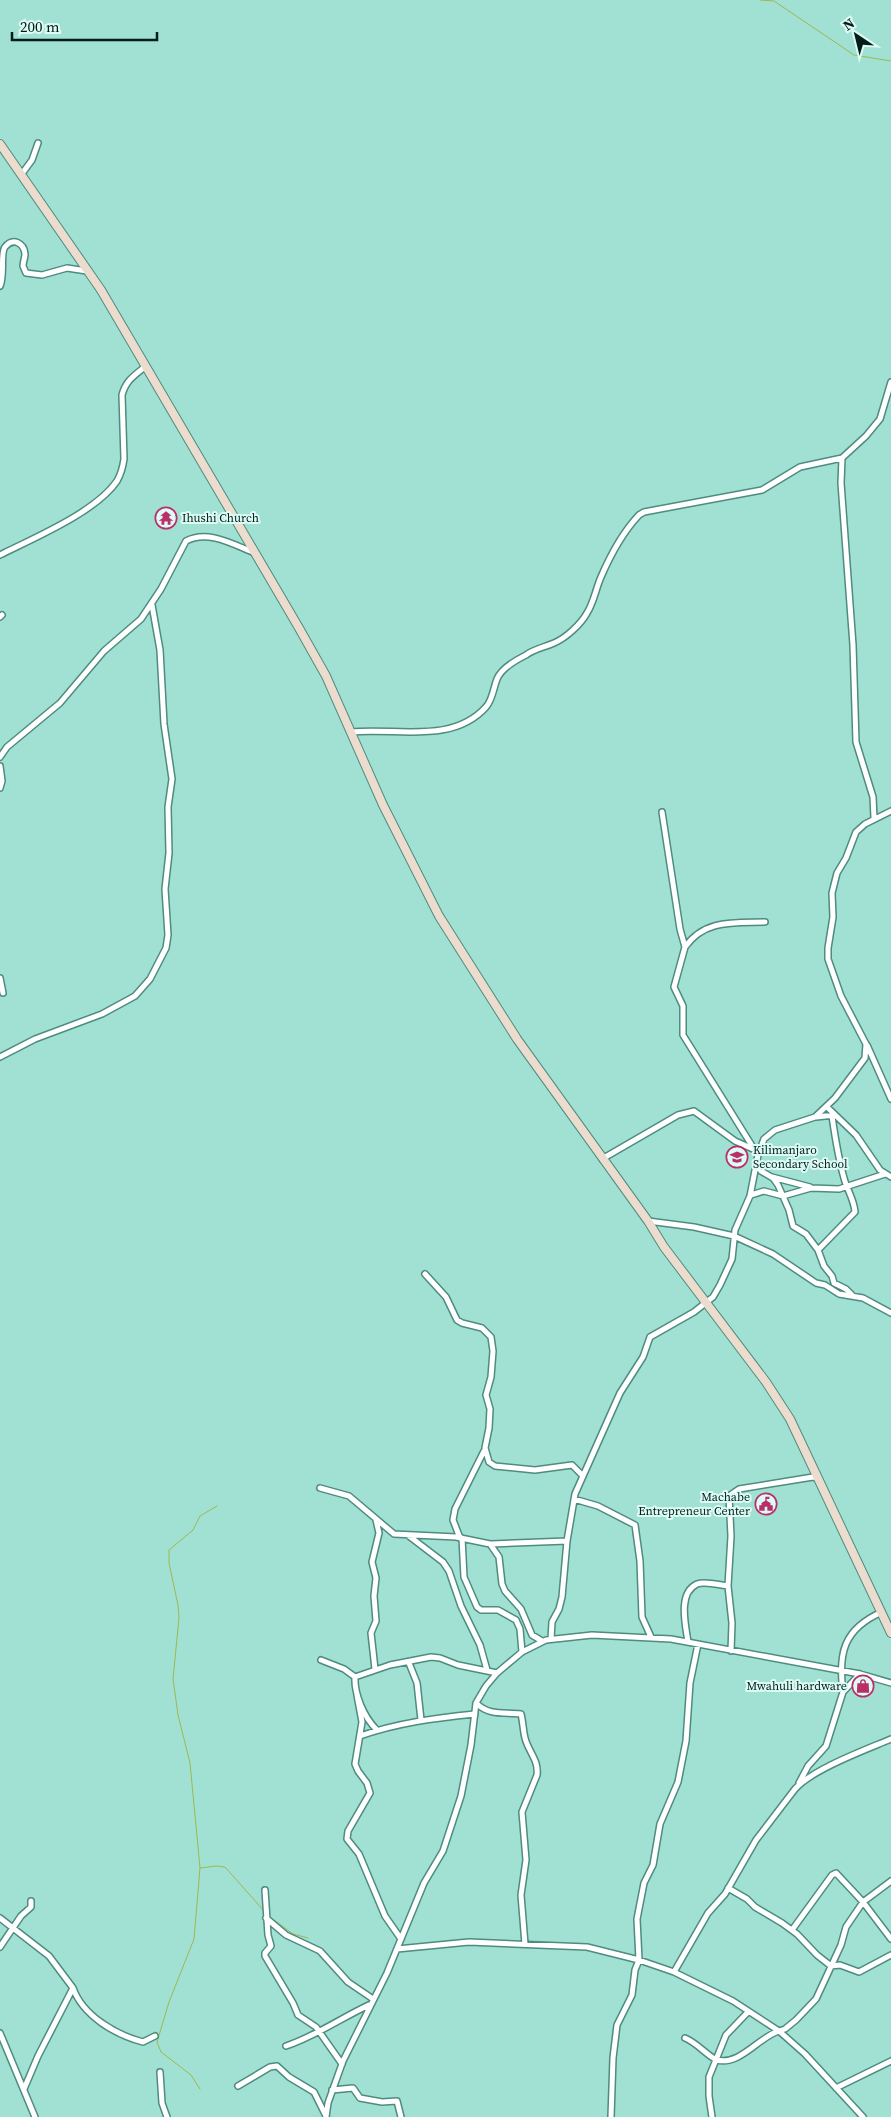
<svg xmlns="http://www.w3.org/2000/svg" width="891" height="2117" viewBox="0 0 891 2117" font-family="'Source Serif 4',serif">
  <rect width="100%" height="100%" fill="#a1e1d4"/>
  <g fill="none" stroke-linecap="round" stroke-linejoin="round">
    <path stroke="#9fb84e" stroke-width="1" d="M 760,0 L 774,1 L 854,55 L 891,61
      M 200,1868 L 216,1866 L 225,1867 L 265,1912
      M 270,1917 L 293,1934 L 308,1938
      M 200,2089 L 191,2075 L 161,2052 L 157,2042 L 169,2002 L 194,1939 L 200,1868 L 190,1763 L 178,1715 L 173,1679 L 179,1618 L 178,1605 L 169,1563 L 169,1550 L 193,1530 L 200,1516 L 217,1506"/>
    <g stroke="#4e8b80" stroke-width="8">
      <path id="street" d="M 21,175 L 32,160 L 38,143
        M 0,286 C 5,275 0,253 5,247 C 13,237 24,243 25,254 C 25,258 23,262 23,266 L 26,273 L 42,275 L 67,268 L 87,271
        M 842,458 L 841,483 L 853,645 L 856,742 L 873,797 L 874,818
        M 0,555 C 34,538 96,512 117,481 C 121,474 123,466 124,459 L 122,395 C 126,380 135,375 146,366
        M 0,617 L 2,615
        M 351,732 C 395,727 452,745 486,707 C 493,699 493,689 497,679 C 501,669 516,660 526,655 C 534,649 545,647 554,643 C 566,638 581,624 587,613 C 594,602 596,588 601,577 C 610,556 624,531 639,515 L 644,512 L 762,490 L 800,467 L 842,458 L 866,436 L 880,419 L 891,382
        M 0,757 L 7,747 L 60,703 L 104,651 L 141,619 L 161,589 L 186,541 C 208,529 234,545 255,553
        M 0,766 L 2,781 L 0,788
        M 662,812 L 680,929 L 685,947 L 674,987 L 683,1006 L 683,1035 L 754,1149
        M 685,947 C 705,919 734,923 765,922
        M 0,978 L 3,993
        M 867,1045 L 891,1099
        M 0,1057 L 35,1039 L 102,1014 L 135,996 L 150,979 L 166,948 L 168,935 L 165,889 L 169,853 L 168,807 L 172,779 L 164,724 L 160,650 L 152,605
        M 827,1107 L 856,1135 L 880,1170 L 891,1177
        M 816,1117 L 835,1115
        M 602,1159 L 678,1115 L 694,1111 L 735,1141 L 753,1149
        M 757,1165 L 761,1171 L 773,1178 L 778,1185 L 789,1210 L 793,1226 L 806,1234 L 818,1250 L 824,1266 L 832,1276 L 834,1283 L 846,1289 L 852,1295
        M 772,1177 L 810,1187
        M 751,1195 L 764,1191 L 783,1196 L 811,1188 L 839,1189 L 885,1174
        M 648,1221 L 694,1227 L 734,1236 L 773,1254 L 816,1283 L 825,1285 L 839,1294 L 863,1298 L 891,1313
        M 818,1250 L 855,1212 C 854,1199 847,1190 844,1178 C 838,1157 835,1137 832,1116
        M 425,1274 L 446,1297 L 457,1320 L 462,1323 L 482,1328 L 491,1337 L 493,1351 L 491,1377 L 486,1395 L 490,1409 L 489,1428 L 485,1448 L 489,1462 L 495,1466 L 535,1470 L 572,1465 L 582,1475
        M 320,1488 L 349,1496 L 394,1534 L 456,1537 L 490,1544 L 499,1557 L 502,1584 L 505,1591 L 521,1609 L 532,1635 L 542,1641
        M 574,1499 L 598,1506 L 635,1525 L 640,1561 L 642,1617 L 651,1637
        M 409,1536 L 443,1562 L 449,1571 L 461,1606 L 480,1645 L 487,1670
        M 460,1538 L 453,1520 L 455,1509 L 484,1451
        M 462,1538 L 464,1577 L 477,1607 L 481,1610 L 498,1610 L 516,1620 L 520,1629 L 522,1652
        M 491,1544 L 567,1541
        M 551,1639 L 552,1622 L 559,1609 L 562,1597 L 567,1541 L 575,1494 L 620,1393 L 643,1357 L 650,1337 L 694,1312 L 713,1297 L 720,1285 L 732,1259 L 735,1230 L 750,1196 L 758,1155 L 764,1139 L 775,1130 L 815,1117 L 835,1098 L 865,1058 L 866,1044 L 841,996 L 828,959 L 828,948 L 833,917 L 832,893 L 837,873 L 846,858 L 856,832 L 865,824 L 891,811
        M 688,1642 C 686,1627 677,1593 697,1584 C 705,1581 719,1585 728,1586
        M 731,1651 L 732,1623 L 728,1586 L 731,1536 L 729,1496 L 739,1489 L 813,1477 L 819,1479
        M 321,1660 L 344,1669 L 355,1677 L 390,1665 L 431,1657 L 440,1658 L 458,1665 L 497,1673
        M 409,1663 L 417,1683 L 421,1720
        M 375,1669 L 371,1633 L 376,1621 L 374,1596 L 376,1578 L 372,1562 L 379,1533 L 376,1520
        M 355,1677 C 354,1694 364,1717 376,1729
        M 843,1692 C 838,1654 843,1629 882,1612
        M 357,1695 L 362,1722 L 355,1764 L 358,1771 L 367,1783 L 370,1793 L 348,1831 L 347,1839 L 359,1854 L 385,1916 L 401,1939
        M 476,1703 C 489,1716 504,1712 521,1714 C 523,1722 523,1730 525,1738 C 528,1751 539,1760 537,1775 L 522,1812 L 526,1860 L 521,1895 L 525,1944
        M 360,1736 C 397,1723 435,1718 475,1714
        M 799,1783 L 808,1766 L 826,1746 L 843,1692 L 860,1674
        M 728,1888 L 747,1899 L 755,1907 L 782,1923 L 797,1934 L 817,1955 L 831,1966 L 840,1965 L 859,1972 L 891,1955
        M 265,1890 L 268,1935 L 271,1946 L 265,1953 L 265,1956 L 293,2003 L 298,2015 L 316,2027 L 342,2064
        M 0,1918 L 49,1956 L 73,1988 L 38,2056 L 24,2089
        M 266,1918 L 286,1935 L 320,1951 L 348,1982 L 373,1999
        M 792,1930 L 832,1875 L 836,1873 L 863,1902 L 891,1939
        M 0,1947 L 21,1916 L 31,1907 L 31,1901
        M 397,1949 L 469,1942 L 587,1947 L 639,1960 L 674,1972 L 733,2001 L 779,2031 L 785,2029 L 796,2020 L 816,1999 L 841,1945 L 846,1927 L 863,1902 L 891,1881
        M 674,1972 L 708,1913 L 725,1894 L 756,1840 L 795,1789 C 813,1769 865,1750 891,1739
        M 73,1988 C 83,2016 116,2035 143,2042 L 155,2036
        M 0,2033 L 35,2117
        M 685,2038 C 696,2042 710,2058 717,2060 C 740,2066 760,2036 779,2031 L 805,2054 L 863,2117
        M 286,2046 C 316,2036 341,2018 369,2005
        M 160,2072 L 162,2103 L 167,2117
        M 238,2086 L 270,2067 L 277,2066 L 289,2077 L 314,2092 L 326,2116
        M 836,2088 L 891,2061
        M 332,2090 L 353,2088 L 360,2098 L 382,2102 L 397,2101 L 401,2117
        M 326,2117 L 328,2103 L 343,2061 L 387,1973 L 424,1883 L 443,1851 L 461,1796 L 471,1745 L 476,1703 L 486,1686 L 497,1673 L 522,1652 L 546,1640 L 592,1635 L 671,1639 L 860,1674 L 891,1683
        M 611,2117 L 613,2058 L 617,2025 L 632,1995 L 635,1970 L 639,1960 L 637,1919 L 644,1883 L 653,1865 L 660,1824 L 678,1782 L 686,1741 L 690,1683 L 698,1644
        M 712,2117 L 709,2096 L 709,2077 L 726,2035 L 748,2012"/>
    </g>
    <g stroke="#4e8b80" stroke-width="10">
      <path id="secondary" d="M 0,144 L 101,290 L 299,628 L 326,676 L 383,805 L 439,916 L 517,1039 L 648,1221 L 664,1247 L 766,1382 L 790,1419 L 891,1633"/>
    </g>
    <use href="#street" stroke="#fff" stroke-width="5"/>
    <use href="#secondary" stroke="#ecdccd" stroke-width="8"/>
  </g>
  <defs>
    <g id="temple-ring" transform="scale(1.125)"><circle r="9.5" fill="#dcfbf4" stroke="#ba2f68" stroke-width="1.5"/><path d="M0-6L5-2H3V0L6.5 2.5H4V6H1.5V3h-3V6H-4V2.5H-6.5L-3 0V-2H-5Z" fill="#ba2f68"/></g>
    <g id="school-ring" transform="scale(1.125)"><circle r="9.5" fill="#dcfbf4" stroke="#ba2f68" stroke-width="1.5"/><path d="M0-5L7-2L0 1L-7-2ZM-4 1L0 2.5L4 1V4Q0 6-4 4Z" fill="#ba2f68"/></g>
    <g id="civic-ring" transform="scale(1.125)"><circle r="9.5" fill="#dcfbf4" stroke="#ba2f68" stroke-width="1.5"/><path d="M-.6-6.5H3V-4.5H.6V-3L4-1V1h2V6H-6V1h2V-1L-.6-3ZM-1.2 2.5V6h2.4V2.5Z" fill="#ba2f68"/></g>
    <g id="shop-ring" transform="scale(1.125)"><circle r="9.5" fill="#dcfbf4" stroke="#ba2f68" stroke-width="1.5"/><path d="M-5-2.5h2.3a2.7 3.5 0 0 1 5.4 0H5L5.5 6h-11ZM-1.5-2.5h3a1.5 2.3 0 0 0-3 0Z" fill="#ba2f68"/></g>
  </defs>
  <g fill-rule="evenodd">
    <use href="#temple-ring" x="166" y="518"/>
    <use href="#school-ring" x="737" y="1157"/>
    <use href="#civic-ring" x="766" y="1504"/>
    <use href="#shop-ring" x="863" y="1686"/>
  </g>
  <g text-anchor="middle" stroke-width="4" stroke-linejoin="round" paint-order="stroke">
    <g font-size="12" fill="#041d19" stroke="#dcfbf4" text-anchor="start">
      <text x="182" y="522">Ihushi Church</text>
      <text x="753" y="1154">Kilimanjaro<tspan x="753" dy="14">Secondary School</tspan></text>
      <text x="750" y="1501" text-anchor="end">Machabe<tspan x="750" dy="14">Entrepreneur Center</tspan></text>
      <text x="847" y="1690" text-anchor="end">Mwahuli hardware</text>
    </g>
  </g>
  <g transform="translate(856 35) rotate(325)" stroke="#dcfbf4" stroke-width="4" paint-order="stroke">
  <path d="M0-4L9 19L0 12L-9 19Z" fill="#041d19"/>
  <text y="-8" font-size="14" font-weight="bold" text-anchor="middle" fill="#041d19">N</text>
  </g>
  <path d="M12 32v8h145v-8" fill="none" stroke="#041d19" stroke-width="2.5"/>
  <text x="20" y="32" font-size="15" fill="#041d19" stroke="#dcfbf4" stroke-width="4" paint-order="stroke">200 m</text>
</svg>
